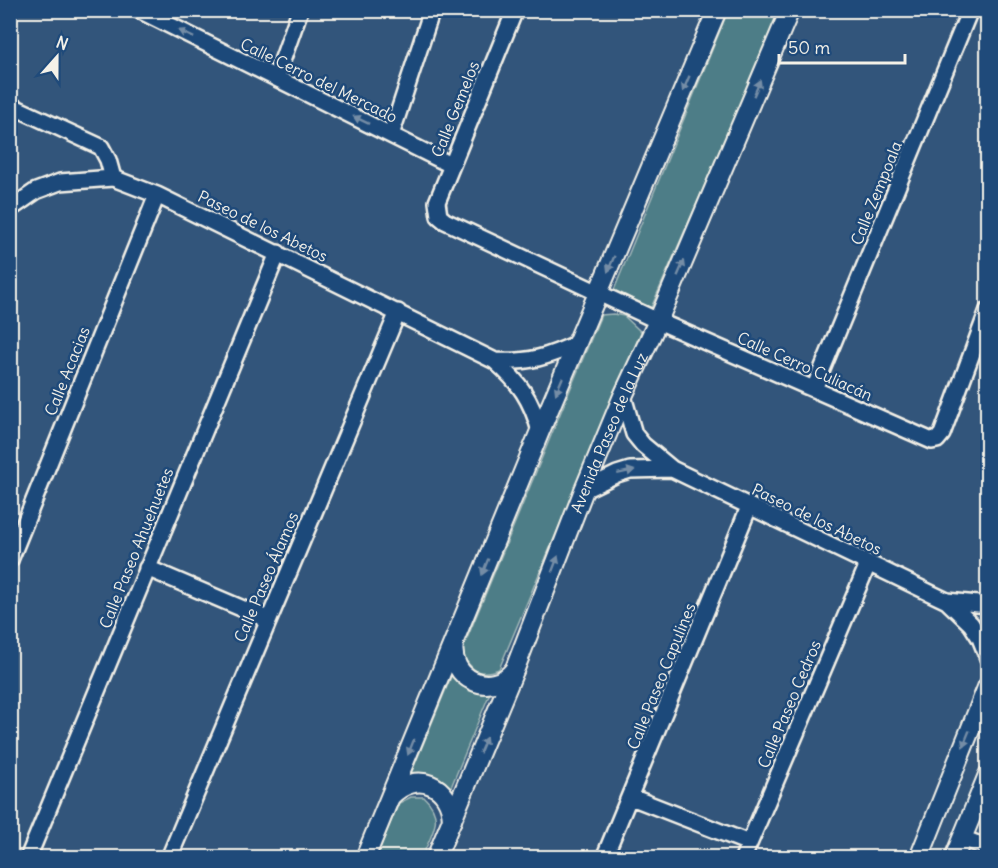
<svg xmlns="http://www.w3.org/2000/svg" width="998" height="868" viewBox="0 0 998 868" font-family="Delius,sans-serif">
  <rect width="100%" height="100%" fill="#32557b"/>
  <filter id="ink" filterUnits="userSpaceOnUse"><feTurbulence type="fractalNoise" baseFrequency=".0167" numOctaves="2"/><feDisplacementMap in="SourceGraphic" scale="12" xChannelSelector="R" yChannelSelector="G"/><feConvolveMatrix kernelMatrix="1 2 1 2 8 2 1 2 1" color-interpolation-filters="sRGB"/></filter>
  <g filter="url(#ink)">
    <path fill="#4e7d87" stroke="#a1b7b8" stroke-width="1.5" d="M 728,11 L 781,11 L 651,308 L 614,290 Z
      M 613,314 L 624,316 L 641,332 L 499,669 C 478,677 472,671 461,653 L 601,315 Z
      M 453,672 L 492,688 L 449,792 L 410,776 Z
      M 411,797 L 424,797 C 446,818 431,834 422,857 L 376,857 L 399,803 Z"/>
    <g fill="none" stroke-linecap="round" stroke-linejoin="round">
      <g stroke="#f4f1e8" stroke-width="20">
        <path id="minor" d="M 139,10 L 451,165
          M 515,10 L 437,202 L 439,216 L 445,221 L 658,321 L 932,441 L 937,440 L 942,434 L 988,310
          M 276,78 L 300,10
          M 10,105 L 101,147 L 108,160 L 113,178
          M 391,135 L 432,10
          M 10,209 L 36,191 L 60,182 L 113,178 L 157,195 L 495,361 C 520,383 531,399 540,431
          M 495,361 C 529,363 548,357 578,343
          M 814,389 L 970,10
          M 623,396 L 634,434 L 643,445 L 672,469 L 947,601 L 988,605
          M 584,490 L 617,474 L 630,470 L 672,469
          M 10,560 L 157,195
          M 147,568 L 267,619
          M 947,601 L 971,624 L 980,638 L 988,658
          M 631,797 L 749,843
          M 962,838 L 988,848
          M 28,858 L 278,253
          M 169,858 L 398,312
          M 604,858 L 749,507
          M 743,858 L 868,564"/>
      </g>
      <g stroke="#f4f1e8" stroke-width="22">
        <g id="tertiary">
          <path d="M 454,643 C 448,679 491,699 514,670"/>
          <path d="M 391,796 C 416,770 451,784 452,820"/>
          <path d="M 365,858 L 540,431 L 717,10"/>
          <path id="s1" d="M 436,858 L 516,666 L 584,490 L 623,396 L 658,321 L 790,10"/>
          <path d="M 919,858 L 988,685"/>
          <path d="M 954,858 L 988,775"/>
        </g>
      </g>
      <use href="#minor" stroke="#1f4a7a" stroke-width="15"/>
      <use href="#tertiary" stroke="#1f4a7a" stroke-width="18"/>
    </g>
    <defs><path id="oneway-solid" d="M-6-.8H1V-3.2L6.5 0L1 3.2V.8H-6Z" transform="scale(1.5)"/></defs>
    <g fill="#748da6">
      <use href="#oneway-solid" transform="translate(186 34) rotate(-154)"/>
      <use href="#oneway-solid" transform="translate(686 84) rotate(113)"/>
      <use href="#oneway-solid" transform="translate(757 88) rotate(-67)"/>
      <use href="#oneway-solid" transform="translate(361 120) rotate(-154)"/>
      <use href="#oneway-solid" transform="translate(611 264) rotate(113)"/>
      <use href="#oneway-solid" transform="translate(681 268) rotate(-67)"/>
      <use href="#oneway-solid" transform="translate(559 386) rotate(113)"/>
      <use href="#oneway-solid" transform="translate(626 472) rotate(-12)"/>
      <use href="#oneway-solid" transform="translate(555 564) rotate(-69)"/>
      <use href="#oneway-solid" transform="translate(485 567) rotate(112)"/>
      <use href="#oneway-solid" transform="translate(966 739) rotate(112)"/>
      <use href="#oneway-solid" transform="translate(483 745) rotate(-67)"/>
      <use href="#oneway-solid" transform="translate(411 747) rotate(112)"/>
    </g>
  </g>
  <g text-anchor="middle" stroke-width="5" stroke-linejoin="round" paint-order="stroke">
    <g font-size="16" fill="#f4f1e8" stroke="#1f4a7a">
      <text transform="translate(319 80) rotate(26)" y="6">Calle Cerro del Mercado</text>
      <text transform="translate(455 109) rotate(-68)" y="6">Calle Gemelos</text>
      <text transform="translate(876 193) rotate(-68)" y="6">Calle Zempoala</text>
      <text transform="translate(263 226) rotate(26)" y="6">Paseo de los Abetos</text>
      <text transform="translate(805 366) rotate(24)" y="6">Calle Cerro Culiacán</text>
      <text transform="translate(67 371) rotate(-68)" y="6">Calle Acacias</text>
      <text dy="6" stroke="none"><textPath href="#s1" startOffset="459">Avenida Paseo de la Luz</textPath></text>
      <text transform="translate(817 519) rotate(26)" y="6">Paseo de los Abetos</text>
      <text transform="translate(136 548) rotate(-68)" y="6">Calle Paseo Ahuehuetes</text>
      <text transform="translate(266 577) rotate(-67)" y="6">Calle Paseo Álamos</text>
      <text transform="translate(661 676) rotate(-68)" y="6">Calle Paseo Capulines</text>
      <text transform="translate(789 704) rotate(-67)" y="6">Calle Paseo Cedros</text>
    </g>
  </g>
  <rect width="998" height="868" fill="none" stroke="#1f4a7a" stroke-width="36"/>
  <rect x="18" y="18" width="962" height="832" fill="none" stroke="#f4f1e8" stroke-width="2" filter="url(#ink)"/>
  <g transform="translate(57 57) rotate(21)" stroke="#1f4a7a" stroke-width="4.5" paint-order="stroke">
  <path d="M0-4.5L10 22L0 15L-10 22Z" fill="#f4f1e8"/>
  <text y="-9" font-size="16" font-weight="bold" text-anchor="middle" fill="#f4f1e8">N</text>
  </g>
  <path d="M779 54v9h126v-9" fill="none" stroke="#f4f1e8" stroke-width="3"/>
  <text x="788" y="54" font-size="18" fill="#f4f1e8" stroke="#1f4a7a" stroke-width="4.5" paint-order="stroke">50 m</text>
</svg>
